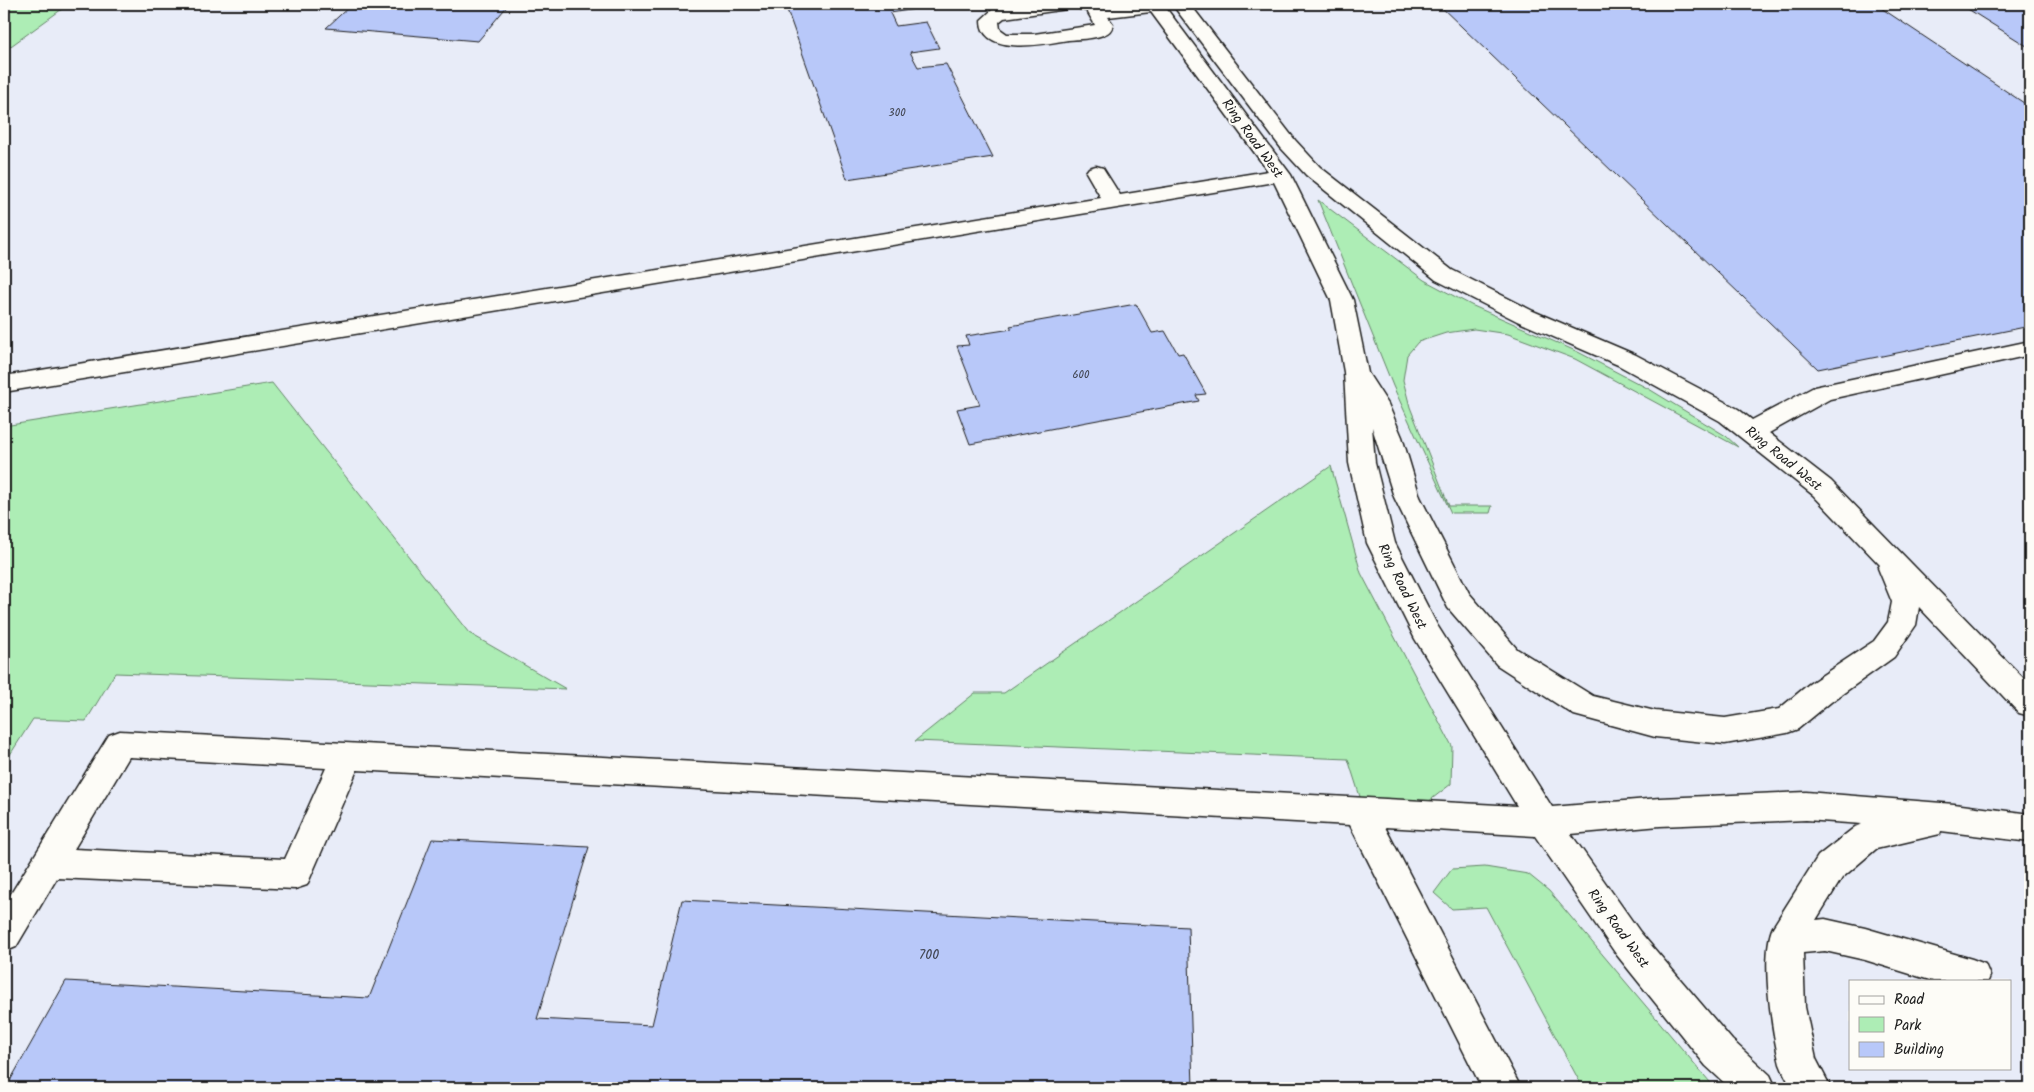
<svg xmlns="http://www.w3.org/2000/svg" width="2034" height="1092" viewBox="0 0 2034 1092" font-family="Kalam,sans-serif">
  <rect width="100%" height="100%" fill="#fdfcf7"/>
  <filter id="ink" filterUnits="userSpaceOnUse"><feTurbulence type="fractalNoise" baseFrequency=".02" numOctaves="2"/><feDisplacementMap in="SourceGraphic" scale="10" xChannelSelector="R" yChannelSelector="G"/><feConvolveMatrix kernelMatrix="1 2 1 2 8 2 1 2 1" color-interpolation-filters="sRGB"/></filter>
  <g filter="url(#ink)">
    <path fill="#e8ecf8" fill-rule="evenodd" d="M 4,4 L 2030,4 L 2030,1088 L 4,1088 ZM 1850,981 L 2010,981 L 2010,1068 L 1850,1068 Z"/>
    <path fill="#adedb5" stroke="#648468" d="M 4,4 L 69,4 L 4,51 Z
      M 1318,200 L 1424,280 L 1471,305 L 1578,352 L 1649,389 L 1726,436 L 1738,447 L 1575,359 L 1508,334 L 1474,329 L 1446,333 L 1418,342 L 1407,355 L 1403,380 L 1410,407 L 1449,506 L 1492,506 L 1490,513 L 1451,513 L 1393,386 Z
      M 272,383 L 469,633 L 566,689 L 115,673 L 86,721 L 33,719 L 4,764 L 4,426 Z
      M 1331,466 L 1361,573 L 1452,746 L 1451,784 L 1424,805 L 1362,803 L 1348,759 L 915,741 L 975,693 L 1004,693 Z
      M 1485,867 L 1528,874 L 1549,891 L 1715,1088 L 1583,1088 L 1486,907 L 1452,909 L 1434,893 L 1452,869 Z"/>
    <path fill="#b8c8f9" stroke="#1c1c1c" d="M 352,4 L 509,4 L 478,41 L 326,28 Z
      M 785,4 L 921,4 L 923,8 L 890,13 L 896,26 L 926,22 L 939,48 L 910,52 L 918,67 L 946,64 L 993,157 L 847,179 Z
      M 1438,4 L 1875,4 L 2030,107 L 2030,326 L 1818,369 Z
      M 1960,4 L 2030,4 L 2030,48 Z
      M 1136,304 L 1152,333 L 1165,331 L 1178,354 L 1183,353 L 1206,394 L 1196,395 L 1199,401 L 970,444 L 957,409 L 980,405 L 957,346 L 969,345 L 966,336 L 1012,329 L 1010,326 Z
      M 432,839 L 589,847 L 537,1019 L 652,1025 L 682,900 L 1188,927 L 1193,1088 L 1203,1088 L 6,1088 L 66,981 L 369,998 Z"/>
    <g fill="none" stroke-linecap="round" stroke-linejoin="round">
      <g stroke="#1c1c1c" stroke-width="3">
        <path id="minor" d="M 1029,4 L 1100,4 L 1102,7 L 1131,4 L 1163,4 L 1291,175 L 1353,300 L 1368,373 L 1388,404 L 1402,437 L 1420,497 L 1469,593 L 1517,649 L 1593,696 L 1655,711 L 1725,718 L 1779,709 L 1809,684 L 1874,641 L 1888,622 L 1892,602 L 1878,568 L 1880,565 L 1813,495 L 1720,421 L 1618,365 L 1517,321 L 1436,280 L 1306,175 L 1281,148 L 1172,4 L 1190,4 L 1295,140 L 1320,167 L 1452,270 L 1533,311 L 1636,355 L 1738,409 L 1752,420 L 1814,387 L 2030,341 L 2030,355 L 1830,399 L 1769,433 L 1831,481 L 2030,685 L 2030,716 L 2019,713 L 1919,607 L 1916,625 L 1894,657 L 1831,702 L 1798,729 L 1787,733 L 1725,744 L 1655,737 L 1585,718 L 1574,715 L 1497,665 L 1448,608 L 1394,497 L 1372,427 L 1375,463 L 1395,543 L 1437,625 L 1552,807 L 1660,798 L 1806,792 L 1954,804 L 2030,814 L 2030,842 L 1941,831 L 1940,834 L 1876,849 L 1842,878 L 1816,920 L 1825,919 L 1865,928 L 1972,959 L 1985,964 L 1990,976 L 1988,981 L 1933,981 L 1865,960 L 1825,951 L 1803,953 L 1805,1007 L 1816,1059 L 1831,1088 L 1792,1088 C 1787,1080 1783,1072 1780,1064 C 1772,1032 1760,955 1773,927 L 1818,856 L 1855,827 L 1862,824 L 1806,820 L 1660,826 L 1571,834 L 1640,932 L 1732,1040 L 1770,1075 L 1776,1088 L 1730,1088 L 1706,1066 L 1616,954 L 1535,836 L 1385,827 L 1521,1088 L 1482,1088 L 1350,825 L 357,770 L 307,885 L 295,889 L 57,878 L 16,947 L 4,952 L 4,905 L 109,735 L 120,731 L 1517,806 L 1415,639 L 1367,543 L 1349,463 L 1344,372 L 1331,300 L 1274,182 L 4,392 L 4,376 L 1101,198 L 1086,172 L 1089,168 L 1096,166 L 1103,168 L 1120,195 L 1268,171 L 1151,12 L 1108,17 L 1113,24 C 1112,30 1109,33 1103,35 C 1093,39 1080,39 1068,40 C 1046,44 981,57 981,20 L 993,9 ZM 1074,7 L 1087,11 L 1095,25 L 1034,34 L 1007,34 L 1000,29 L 999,22 L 1004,18 L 1067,9 ZM 129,757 L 326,768 L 285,859 L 74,849 Z"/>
      </g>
      <use href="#minor" fill="#fdfcf7" fill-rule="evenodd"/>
    </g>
  </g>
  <g text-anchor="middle" stroke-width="4" stroke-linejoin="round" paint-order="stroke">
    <g font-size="11" fill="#434753">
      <text x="897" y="116">300</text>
      <text x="1081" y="378">600</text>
    </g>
    <g font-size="14" fill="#1c1c1c" stroke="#fdfcf7">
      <text transform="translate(1253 138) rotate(54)" y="5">Ring Road West</text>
      <text transform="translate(1784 458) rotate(39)" y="5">Ring Road West</text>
      <text transform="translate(1403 586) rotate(64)" y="5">Ring Road West</text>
      <text transform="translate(1619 928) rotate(54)" y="5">Ring Road West</text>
    </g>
    <g font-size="14" fill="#434753">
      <text x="929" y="959">700</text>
    </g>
  </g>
  <rect width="2034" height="1092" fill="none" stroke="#fdfcf7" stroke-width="20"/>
  <rect x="10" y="10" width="2014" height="1072" fill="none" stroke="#1c1c1c" stroke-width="2" filter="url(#ink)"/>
  <rect x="1849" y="980" width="162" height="90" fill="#fdfcf7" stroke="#a3a29f"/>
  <rect x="1859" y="996" width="25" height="8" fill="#fdfcf7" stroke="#a3a29f"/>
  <text x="1894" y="1004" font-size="15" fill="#1c1c1c">Road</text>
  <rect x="1859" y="1017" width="25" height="15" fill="#adedb5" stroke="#a3a29f"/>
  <text x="1894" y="1030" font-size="15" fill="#1c1c1c">Park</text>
  <rect x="1859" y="1042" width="25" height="15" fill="#b8c8f9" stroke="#a3a29f"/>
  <text x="1894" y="1054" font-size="15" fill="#1c1c1c">Building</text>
</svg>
